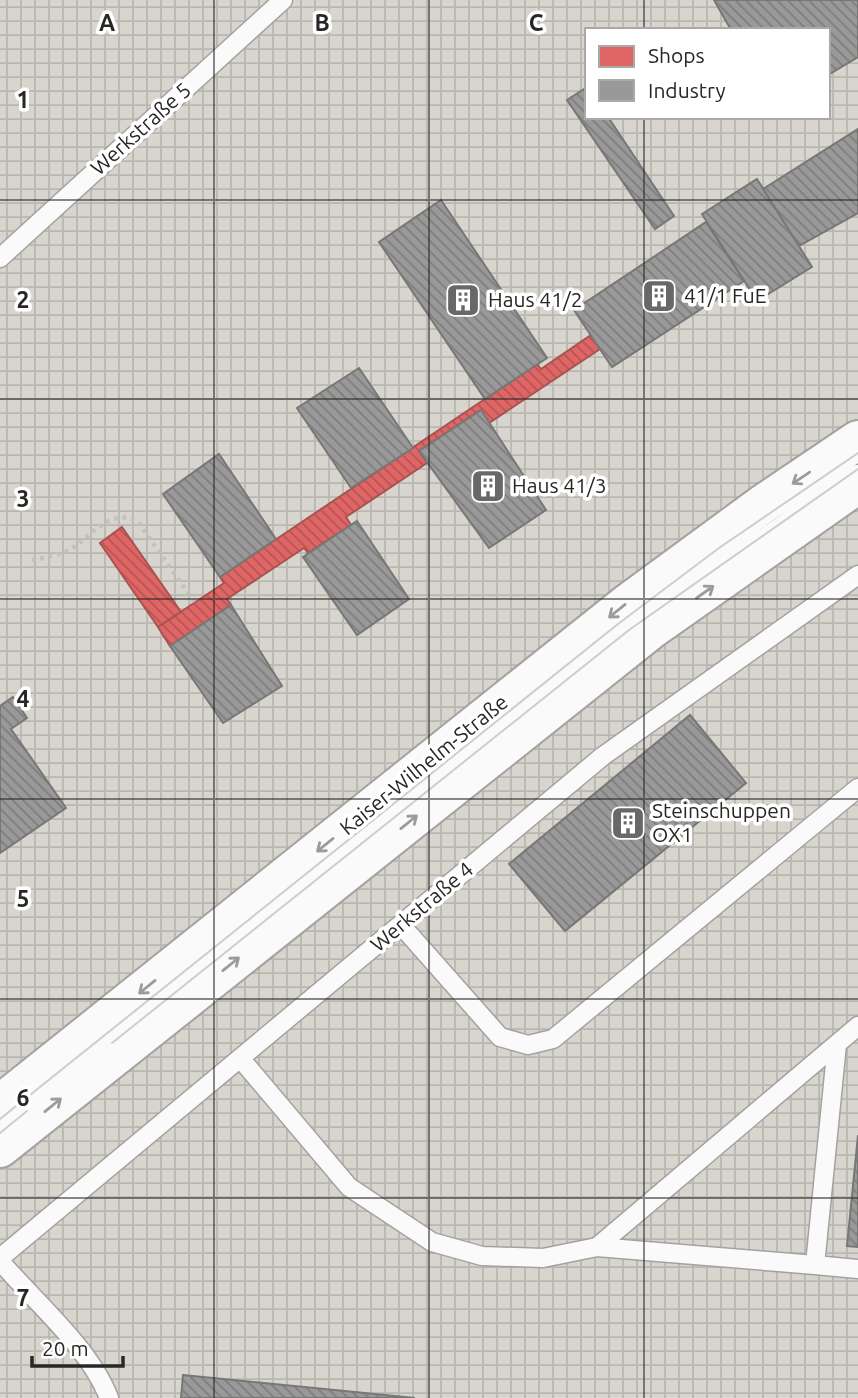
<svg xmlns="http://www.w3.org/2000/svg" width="858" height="1398" viewBox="0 0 858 1398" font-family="Ubuntu,sans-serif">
  <defs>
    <pattern id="industrial-grid" width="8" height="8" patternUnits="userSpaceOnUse" patternTransform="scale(1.75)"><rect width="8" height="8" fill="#d8d5ce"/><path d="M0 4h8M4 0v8" fill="none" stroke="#b9b7b1"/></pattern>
    <pattern id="shops-back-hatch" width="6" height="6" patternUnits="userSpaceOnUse" patternTransform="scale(1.75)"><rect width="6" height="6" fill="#e06666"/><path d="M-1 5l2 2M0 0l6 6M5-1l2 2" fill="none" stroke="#b65454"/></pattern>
    <pattern id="industry-back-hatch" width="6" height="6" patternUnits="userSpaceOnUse" patternTransform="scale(1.75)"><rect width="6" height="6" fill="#999"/><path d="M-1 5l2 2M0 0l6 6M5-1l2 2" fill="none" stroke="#7d7d7d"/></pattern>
  </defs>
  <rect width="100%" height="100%" fill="#e2e1df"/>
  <path fill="url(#industrial-grid)" fill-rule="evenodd" d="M 0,0 L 858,0 L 858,1398 L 0,1398 ZM 587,30 L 828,30 L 828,117 L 587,117 Z"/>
  <path fill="url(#shops-back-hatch)" stroke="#a85352" stroke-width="2" d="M 591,335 L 600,349 L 489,423 L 481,410 L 419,451 L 427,463 L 346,517 L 351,525 L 308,553 L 304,548 L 227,599 L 231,605 L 170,646 L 158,627 L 224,583 L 220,577 L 537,364 L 541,369 Z
    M 122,527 L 181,612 L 158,627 L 100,543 Z"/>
  <path fill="url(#industry-back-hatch)" stroke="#777776" stroke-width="2" d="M 714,0 L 858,0 L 858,57 L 828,75 L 828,30 L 731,30 Z
    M 587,87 L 587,117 L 608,117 L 674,216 L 655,229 L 567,100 Z
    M 858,129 L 858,213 L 799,246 L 763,189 Z
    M 757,179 L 812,267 L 757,301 L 702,214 Z
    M 441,200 L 547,358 L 485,399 L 379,242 Z
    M 706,222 L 744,281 L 612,367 L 574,310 Z
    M 359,368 L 413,448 L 351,488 L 297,408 Z
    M 481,410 L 546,510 L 489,548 L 419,451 Z
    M 219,454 L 276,539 L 220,577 L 163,494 Z
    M 357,521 L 409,599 L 357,635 L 303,557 Z
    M 231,605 L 282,686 L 223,723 L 170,646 Z
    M 13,697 L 27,718 L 11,729 L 66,808 L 0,853 L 0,706 Z
    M 690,715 L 746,783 L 565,931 L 509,864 Z
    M 858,1135 L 858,1247 L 847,1246 Z
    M 183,1375 L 415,1398 L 181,1398 Z"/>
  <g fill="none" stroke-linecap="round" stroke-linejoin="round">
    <g stroke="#a3a2a1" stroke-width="21">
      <path id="lane" d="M 0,258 L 283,0
        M 401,925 L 500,1037 L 528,1045 L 553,1039 L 858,788
        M 240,1058 L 349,1187 L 432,1242 L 482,1256 L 543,1258 L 597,1247 L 858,1026
        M 597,1247 L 815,1265 L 837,1044
        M 0,1258 L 603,756 L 858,575
        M 0,1261 C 35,1302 90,1348 109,1398
        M 815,1265 L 858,1269"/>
    </g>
    <g stroke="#a3a2a1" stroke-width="42">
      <path id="secondary" d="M 0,1104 L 628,603 L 763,504 L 858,440
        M 0,1148 L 652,629 L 858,484"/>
    </g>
    <path stroke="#c1c1c0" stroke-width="4.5" stroke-dasharray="3.5 5" stroke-linecap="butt" d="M 32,560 C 42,558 55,556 65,552 C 89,541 109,505 138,522 L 195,603"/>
    <use href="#lane" stroke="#fbfafa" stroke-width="18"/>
    <use href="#secondary" stroke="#fbfafa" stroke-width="38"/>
    <path stroke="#cdcdcb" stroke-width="2" d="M 112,1043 L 629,630 L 858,469
      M 0,1119 L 618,624 L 719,548 L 858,453
      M 0,1133 L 27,1111"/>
  </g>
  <defs><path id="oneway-shaft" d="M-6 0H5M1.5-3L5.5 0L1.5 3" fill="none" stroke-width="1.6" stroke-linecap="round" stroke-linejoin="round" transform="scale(1.75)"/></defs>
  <g stroke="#9c9b9a">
    <use href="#oneway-shaft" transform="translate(801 478) rotate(146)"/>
    <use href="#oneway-shaft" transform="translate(705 592) rotate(-35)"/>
    <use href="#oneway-shaft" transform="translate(617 611) rotate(141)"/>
    <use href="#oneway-shaft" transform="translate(409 822) rotate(-39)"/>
    <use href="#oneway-shaft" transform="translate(325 845) rotate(141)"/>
    <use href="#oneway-shaft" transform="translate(231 964) rotate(-39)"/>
    <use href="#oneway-shaft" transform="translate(147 987) rotate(141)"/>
    <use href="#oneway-shaft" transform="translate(53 1105) rotate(-39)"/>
  </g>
  <path fill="none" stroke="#272725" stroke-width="2" stroke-opacity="0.55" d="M 214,0 L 214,1398M 429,0 L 429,1398M 644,0 L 644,30M 644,117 L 644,1398M 0,200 L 858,200M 0,399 L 858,399M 0,599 L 858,599M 0,799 L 858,799M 0,999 L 858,999M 0,1198 L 858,1198"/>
  <defs>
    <g id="building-square" transform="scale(1.75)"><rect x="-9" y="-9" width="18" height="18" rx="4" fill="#686866" stroke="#fff"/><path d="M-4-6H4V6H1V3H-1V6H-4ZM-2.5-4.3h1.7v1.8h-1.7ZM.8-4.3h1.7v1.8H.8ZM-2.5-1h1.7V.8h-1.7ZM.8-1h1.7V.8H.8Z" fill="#fff"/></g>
  </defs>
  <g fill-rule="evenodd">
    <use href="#building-square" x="659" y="296"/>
    <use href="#building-square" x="463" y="300"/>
    <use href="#building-square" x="488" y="486"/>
    <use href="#building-square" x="628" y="823"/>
  </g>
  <g text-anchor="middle" stroke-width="7" stroke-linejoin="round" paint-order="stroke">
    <g font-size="21" fill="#272725" stroke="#fff">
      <text transform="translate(141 129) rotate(-42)" y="7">Werkstraße 5</text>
      <text transform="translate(424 765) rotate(-39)" y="7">Kaiser-Wilhelm-Straße</text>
      <text transform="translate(422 907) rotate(-40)" y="7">Werkstraße 4</text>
    </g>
    <g font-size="21" fill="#272725" stroke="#fff" text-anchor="start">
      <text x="684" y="303">41/1 FuE</text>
      <text x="488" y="307">Haus 41/2</text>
      <text x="512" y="493">Haus 41/3</text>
      <text x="652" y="818">Steinschuppen<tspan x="652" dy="24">OX1</tspan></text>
    </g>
  </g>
  <g font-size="23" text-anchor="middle" font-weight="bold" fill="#272725" stroke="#fff" stroke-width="7" stroke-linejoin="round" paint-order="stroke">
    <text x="107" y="31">A</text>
    <text x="322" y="31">B</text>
    <text x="536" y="31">C</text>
    <text x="23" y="108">1</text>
    <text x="23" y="308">2</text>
    <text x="23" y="507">3</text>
    <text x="23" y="707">4</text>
    <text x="23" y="907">5</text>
    <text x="23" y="1106">6</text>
    <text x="23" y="1306">7</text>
  </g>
  <rect x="585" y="28" width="245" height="91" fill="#ffffff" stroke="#a9a9a8" stroke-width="2"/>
  <rect x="599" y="46" width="35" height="21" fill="#e06666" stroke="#a9a9a8" stroke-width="2"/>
  <text x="648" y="63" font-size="21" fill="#272725">Shops</text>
  <rect x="599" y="80" width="35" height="21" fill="#999999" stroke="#a9a9a8" stroke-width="2"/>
  <text x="648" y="98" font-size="21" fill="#272725">Industry</text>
  <path d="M32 1356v10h91v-10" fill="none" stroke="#272725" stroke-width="3.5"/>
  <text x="42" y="1356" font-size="21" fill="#272725" stroke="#ffffff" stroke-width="5" paint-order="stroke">20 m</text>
</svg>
